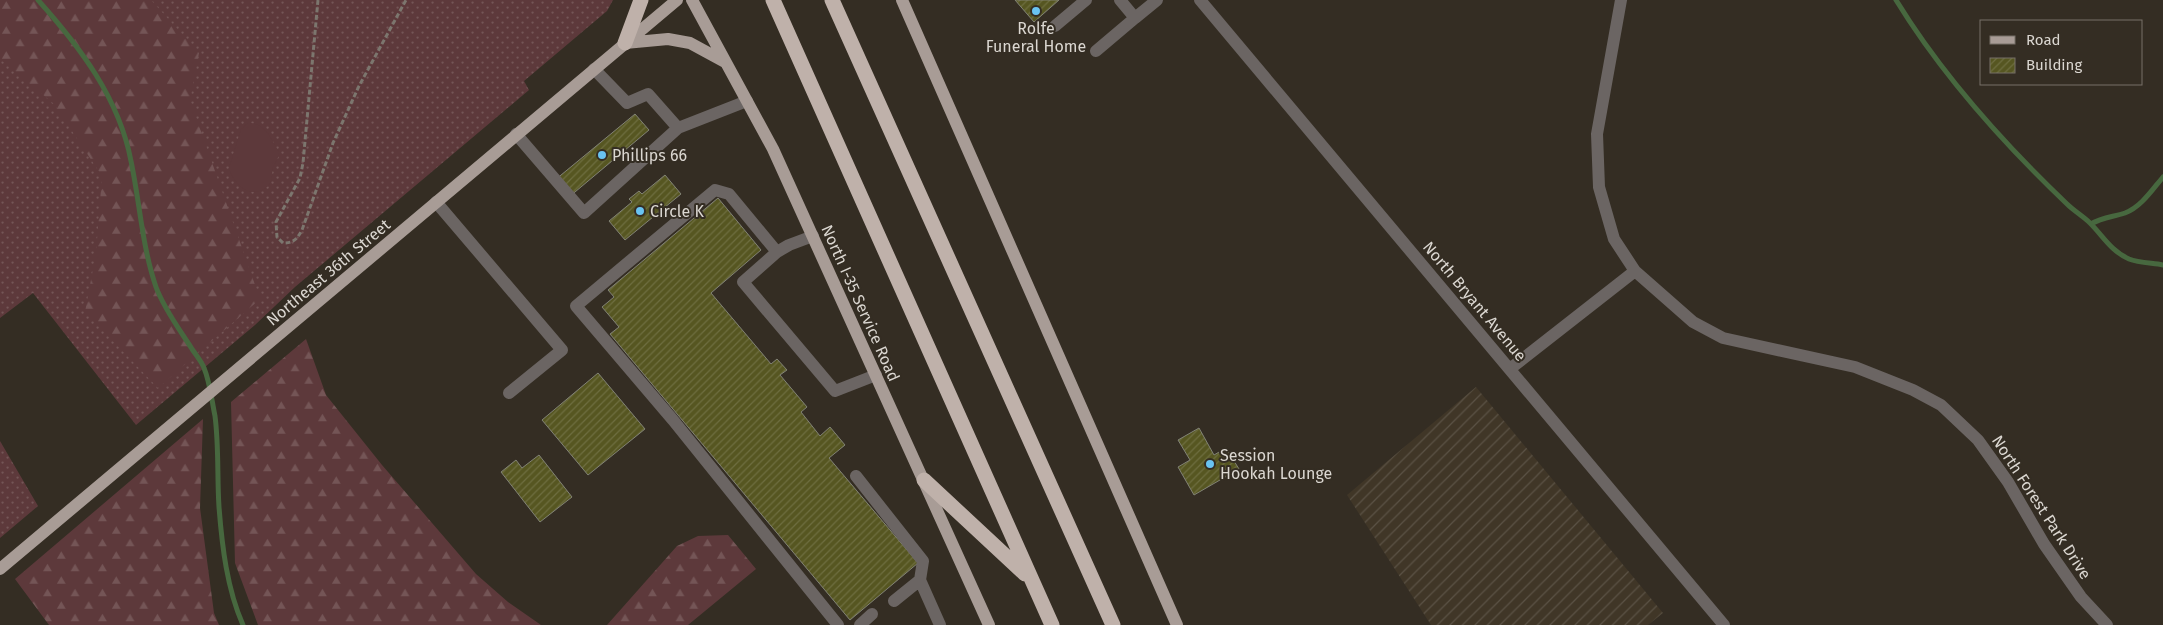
<svg xmlns="http://www.w3.org/2000/svg" width="2163" height="625" viewBox="0 0 2163 625" font-family="'Fira Sans',sans-serif">
  <defs>
    <pattern id="industrial-furrows" width="10" height="10" patternUnits="userSpaceOnUse" patternTransform="scale(1.25)"><rect width="10" height="10" fill="#403627"/><path d="M-1 1l2-2M0 10L10 0M9 11l2-2" fill="none" stroke="#5b5245"/></pattern>
    <pattern id="grass-dots" width="8" height="8" patternUnits="userSpaceOnUse" patternTransform="scale(1.25)"><rect width="8" height="8" fill="#5d393b"/><path d="M2 2h.1M6 6h.1" fill="none" stroke="#745556" stroke-width="1.8" stroke-linecap="round"/></pattern>
    <pattern id="forest-firs" width="22" height="20" patternUnits="userSpaceOnUse" patternTransform="scale(1.25)"><rect width="22" height="20" fill="#5d393b"/><path d="M5 1l3.5 6h-7zM16 11l3.5 6h-7z" fill="#745556"/></pattern>
    <pattern id="building-hatch" width="6" height="6" patternUnits="userSpaceOnUse" patternTransform="scale(1.25)"><rect width="6" height="6" fill="#565621"/><path d="M-1 1l2-2M0 6l6-6M5 7l2-2" fill="none" stroke="#6e6e40"/></pattern>
  </defs>
  <rect width="100%" height="100%" fill="#342d23"/>
  <path fill="url(#industrial-furrows)" d="M 1476,387 L 1663,613 L 1648,625 L 1431,625 L 1347,495 Z"/>
  <path fill="url(#grass-dots)" d="M 0,0 L 613,0 L 607,11 L 524,81 L 529,90 L 295,287 L 255,325 L 136,425 L 33,293 L 0,318 Z
    M 0,441 L 38,506 L 0,538 Z"/>
  <path fill="url(#forest-firs)" d="M 0,0 L 151,0 L 199,53 L 190,100 L 260,299 L 158,388 L 85,312 L 96,253 L 102,176 L 54,104 L 0,59 Z
    M 306,339 L 326,395 L 382,465 L 476,574 L 508,602 L 541,625 L 258,625 L 235,563 L 231,402 Z
    M 203,419 L 200,508 L 214,613 L 219,625 L 49,625 L 15,579 Z
    M 728,535 L 756,569 L 688,625 L 607,625 L 677,546 L 698,536 Z"/>
  <path fill="#5d393b" d="M 248,123 C 266,123 271,139 279,152 C 279,158 276,161 273,167 C 271,173 274,180 268,186 C 251,201 234,185 229,168 L 241,129 Z"/>
  <g fill="none" stroke-linecap="round" stroke-linejoin="round">
    <path stroke="#47683f" stroke-width="5" d="M 38,0 C 80,47 119,98 131,161 C 140,204 142,246 156,287 C 164,309 180,330 192,349 C 196,355 202,362 204,368 C 210,382 212,402 215,416 C 219,447 217,477 219,507 C 222,546 227,589 243,625
      M 1896,0 C 1942,75 2003,143 2067,204 C 2074,211 2083,216 2090,223 C 2103,236 2111,251 2129,259 C 2139,263 2153,263 2163,265
      M 2091,224 C 2102,217 2113,217 2125,213 C 2141,207 2152,190 2163,177"/>
  </g>
  <path fill="url(#building-hatch)" stroke="#818275" d="M 1015,0 L 1059,0 L 1034,22 Z
    M 635,114 L 649,130 L 569,197 L 555,180 Z
    M 665,175 L 681,194 L 625,240 L 609,221 L 632,202 L 629,199 L 639,191 L 642,194 Z
    M 718,198 L 761,250 L 711,293 L 771,364 L 777,359 L 787,370 L 780,375 L 807,407 L 801,412 L 820,436 L 830,427 L 845,445 L 829,458 L 918,563 L 850,620 L 610,334 L 619,327 L 602,307 L 614,297 L 608,290 Z
    M 598,373 L 645,429 L 588,475 L 542,420 Z
    M 1199,428 L 1214,455 L 1226,448 L 1239,469 L 1194,495 L 1178,467 L 1190,460 L 1178,440 Z
    M 539,455 L 572,497 L 540,522 L 501,472 L 516,460 L 522,468 Z"/>
  <g fill="none" stroke-linecap="round" stroke-linejoin="round">
    <path stroke="#7c766e" stroke-width="3" stroke-dasharray="5 2.5" stroke-linecap="butt" d="M 318,0 L 303,163 L 300,178 L 276,222 L 277,237 L 283,243 C 294,243 297,239 302,230 L 333,143 L 359,86 L 406,0"/>
    <path stroke="#6b6563" stroke-width="12" d="M 1120,0 L 1135,18 L 1157,0
      M 1200,0 L 1724,625
      M 1621,0 L 1597,134 L 1599,187 L 1614,239 L 1635,271 L 1693,322 L 1723,338 L 1855,367 L 1913,390 L 1941,405 L 1978,440 L 2008,482 L 2044,544 L 2081,597 L 2107,625
      M 1055,26 L 1086,0
      M 1096,51 L 1135,18
      M 594,69 L 627,103 L 648,94 L 678,128
      M 516,134 L 584,213 L 678,128 L 747,101
      M 436,202 L 562,350 L 509,393
      M 813,236 L 789,245 L 777,252 L 729,194 L 715,190 L 576,306 L 673,420 L 838,625
      M 777,252 L 743,282 L 835,391 L 876,375
      M 1511,368 L 1635,271
      M 856,476 L 923,561 L 920,580 L 894,601
      M 920,580 L 940,625
      M 860,625 L 872,614"/>
    <path stroke="#a89c96" stroke-width="12" d="M 692,0 L 773,149 L 989,625
      M 902,0 L 1177,625
      M 625,43 L 668,39 L 690,43 L 725,62
      M 0,569 L 677,0"/>
    <path stroke="#bfb1aa" stroke-width="15" d="M 773,0 L 1052,625
      M 832,0 L 1113,625
      M 625,43 L 641,0
      M 924,480 L 1025,574"/>
  </g>
  <g fill="#69c3f1" stroke="#342d23" stroke-width="2">
    <circle cx="1036" cy="11" r="5"/>
    <circle cx="602" cy="155" r="5"/>
    <circle cx="640" cy="211" r="5"/>
    <circle cx="1210" cy="464" r="5"/>
  </g>
  <g text-anchor="middle" stroke-width="4" stroke-linejoin="round" paint-order="stroke">
    <g font-size="16" fill="#dbd7d1" stroke="#342d23" text-anchor="start">
      <text x="1036" y="34" text-anchor="middle">Rolfe<tspan x="1036" dy="18">Funeral Home</tspan></text>
      <text x="612" y="161">Phillips 66</text>
      <text x="650" y="217">Circle K</text>
      <text x="1220" y="461">Session<tspan x="1220" dy="18">Hookah Lounge</tspan></text>
    </g>
    <g font-size="16" fill="#dbd7d1" stroke="#342d23">
      <text transform="translate(328 272) rotate(-40)" y="6">Northeast 36th Street</text>
      <text transform="translate(1475 301) rotate(50)" y="6">North Bryant Avenue</text>
      <text transform="translate(861 303) rotate(66)" y="6">North I-35 Service Road</text>
      <text transform="translate(2042 507) rotate(57)" y="6">North Forest Park Drive</text>
    </g>
  </g>
  <rect x="1980" y="20" width="162" height="65" fill="#342d23" stroke="#777169"/>
  <rect x="1990" y="36" width="25" height="8" fill="#a89c96" stroke="#777169"/>
  <text x="2026" y="45" font-size="15" fill="#dbd7d1">Road</text>
  <rect x="1990" y="58" width="25" height="15" fill="url(#building-hatch)" stroke="#777169"/>
  <text x="2026" y="70" font-size="15" fill="#dbd7d1">Building</text>
</svg>
